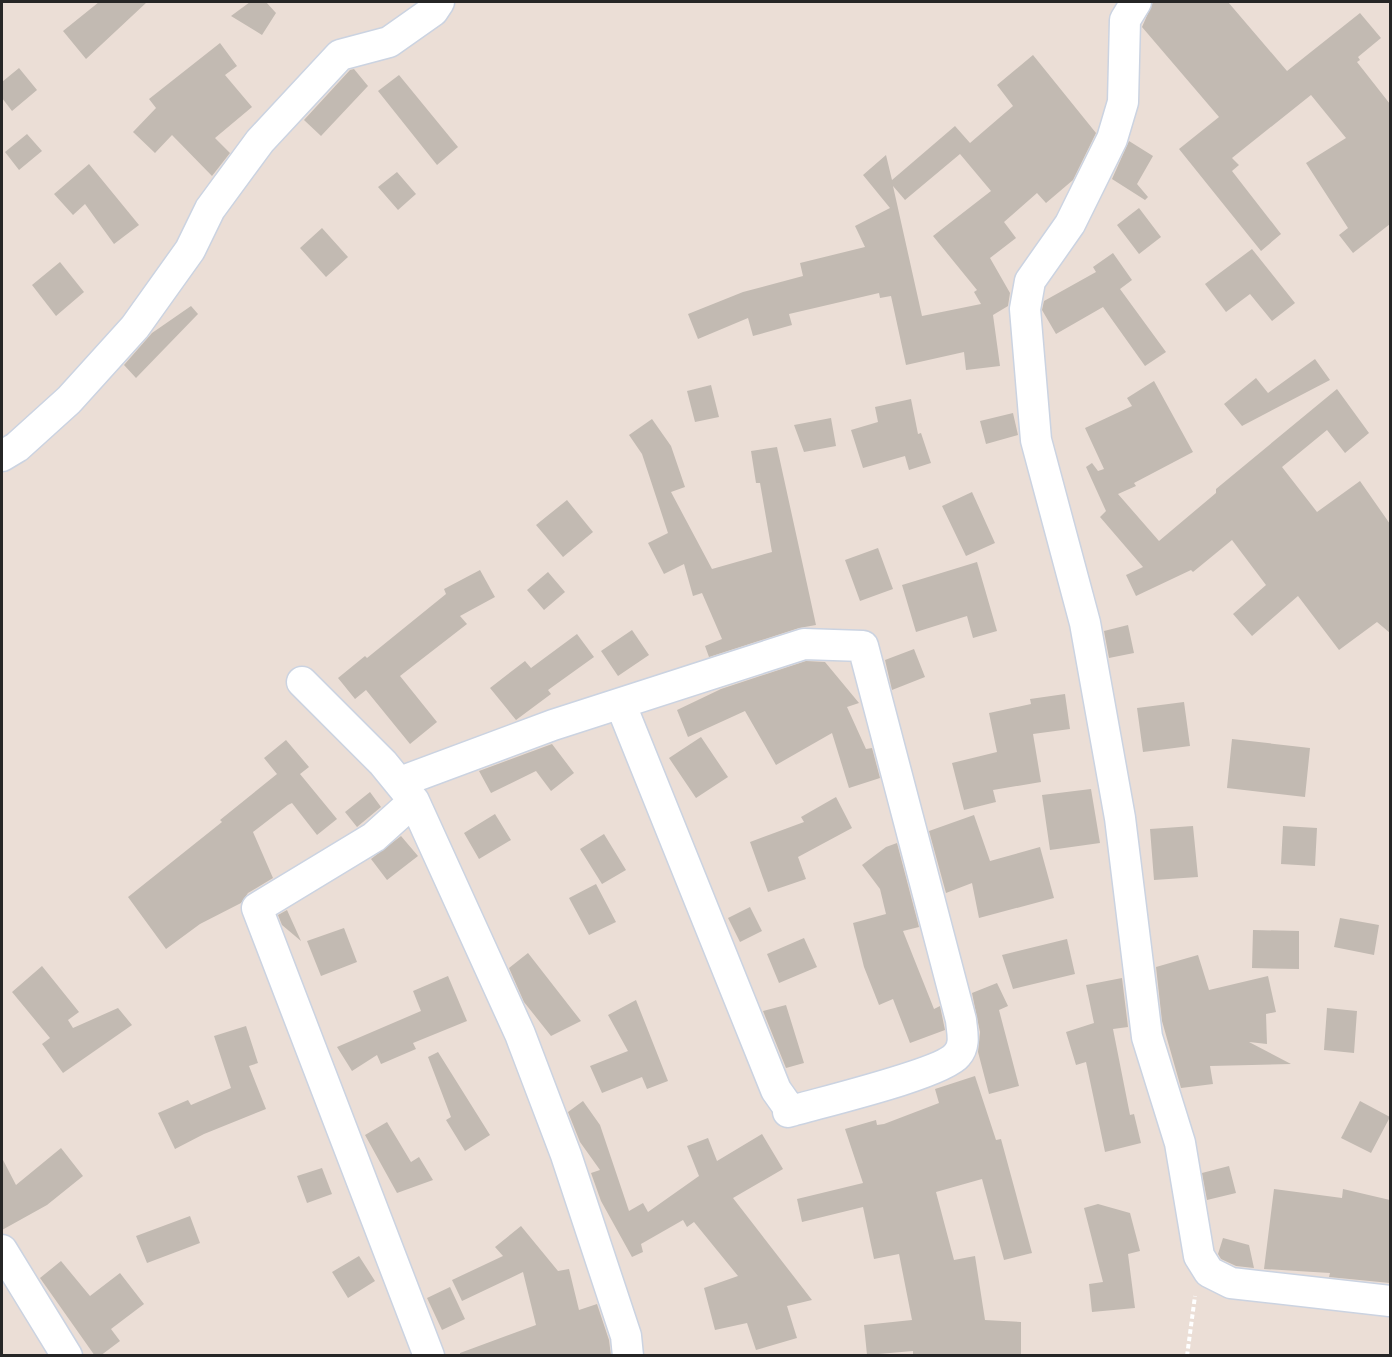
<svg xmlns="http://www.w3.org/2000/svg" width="1392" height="1357" viewBox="0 0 1392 1357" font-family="'Alegreya Sans',sans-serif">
  <rect width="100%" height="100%" fill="#ebded6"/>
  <path fill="#c2bab2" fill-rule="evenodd" d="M 99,2 L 147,2 L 86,59 L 63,31 Z
    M 250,2 L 266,2 L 276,13 L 262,35 L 231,16 Z
    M 1153,2 L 1228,2 L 1287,71 L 1360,13 L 1381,38 L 1358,57 L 1360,60 L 1357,62 L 1390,104 L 1390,224 L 1353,253 L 1339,235 L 1348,228 L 1306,163 L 1346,138 L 1311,95 L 1232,158 L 1239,165 L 1232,171 L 1281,234 L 1261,251 L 1179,149 L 1219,117 L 1142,27 Z
    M 220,43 L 237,66 L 225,75 L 252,107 L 215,138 L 230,153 L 212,176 L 172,135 L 155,153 L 133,132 L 156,108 L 149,99 Z
    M 1033,55 L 1096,133 L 1073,180 L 1046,203 L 1037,193 L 1004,222 L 1016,238 L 990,258 L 1010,293 L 1008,306 L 993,315 L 1000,366 L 966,370 L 964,352 L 906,365 L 891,296 L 880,298 L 879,293 L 789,314 L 792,325 L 753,336 L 748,318 L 698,339 L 688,314 L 743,292 L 803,276 L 800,263 L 865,247 L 855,226 L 890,208 L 863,175 L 886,155 L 892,180 L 955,126 L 970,143 L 1013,106 L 997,85 ZM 960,154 L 991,191 L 933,236 L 977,290 L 974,292 L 981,304 L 922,316 L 893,186 L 905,200 Z
    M 19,68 L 37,90 L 12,111 L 2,98 L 2,82 Z
    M 354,69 L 368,86 L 321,136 L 304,120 L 350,70 Z
    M 399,75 L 458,147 L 437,165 L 378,91 Z
    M 27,134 L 42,151 L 19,170 L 5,152 Z
    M 1129,141 L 1153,156 L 1137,184 L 1148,197 L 1145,200 L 1112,179 Z
    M 89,164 L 139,225 L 114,244 L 85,204 L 73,215 L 54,194 Z
    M 397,172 L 416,194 L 398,210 L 378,187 Z
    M 1139,208 L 1161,237 L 1139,254 L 1117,225 Z
    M 322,228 L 348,257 L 326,277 L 300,248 Z
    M 1252,249 L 1295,303 L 1272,321 L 1250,294 L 1226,312 L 1205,284 Z
    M 1113,253 L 1132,280 L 1120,289 L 1166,352 L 1145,366 L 1103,307 L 1056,334 L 1042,310 L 1044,301 L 1096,272 L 1093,267 Z
    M 60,262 L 84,292 L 56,316 L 32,285 Z
    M 191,306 L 198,314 L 136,378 L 124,365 L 152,333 Z
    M 1315,359 L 1330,380 L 1242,426 L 1224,404 L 1256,378 L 1268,393 Z
    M 1154,381 L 1193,452 L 1134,483 L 1136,486 L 1118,494 L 1159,541 L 1216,493 L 1216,489 L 1337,389 L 1369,433 L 1345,453 L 1327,430 L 1282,467 L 1317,512 L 1360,481 L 1390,524 L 1390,633 L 1377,622 L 1339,650 L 1298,596 L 1252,636 L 1233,614 L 1266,585 L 1232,540 L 1193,572 L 1191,570 L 1136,596 L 1126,575 L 1143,567 L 1100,517 L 1106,511 L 1086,467 L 1092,463 L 1098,471 L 1104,469 L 1085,428 L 1132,406 L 1127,398 Z
    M 711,385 L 719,417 L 695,422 L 687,391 Z
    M 911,399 L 918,434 L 921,433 L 931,463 L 909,470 L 905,456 L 863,468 L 851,430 L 878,422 L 875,407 Z
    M 1013,413 L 1018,435 L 986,444 L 980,421 Z
    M 831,418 L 836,446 L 804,452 L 794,425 Z
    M 652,419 L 671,446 L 685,487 L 671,492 L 712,569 L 772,552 L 760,483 L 756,483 L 751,451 L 777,447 L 816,625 L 799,628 L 709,657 L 705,646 L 722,639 L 702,593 L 693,596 L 684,564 L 664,574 L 648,543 L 668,533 L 642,454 L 629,435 Z
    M 972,492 L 995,543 L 966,556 L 942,506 Z
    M 567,500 L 593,532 L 563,557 L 536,525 Z
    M 878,548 L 893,589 L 860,601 L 845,560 Z
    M 977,562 L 997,631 L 973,638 L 967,616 L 916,632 L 902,585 Z
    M 480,570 L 495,597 L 460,616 L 467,624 L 400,676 L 437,722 L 410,744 L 366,690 L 355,699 L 338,678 L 365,656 L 367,658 L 446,594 L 444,589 Z
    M 548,572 L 565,592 L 544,610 L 527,590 Z
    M 1128,625 L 1134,653 L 1109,658 L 1104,631 Z
    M 632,630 L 649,655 L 618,676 L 601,651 Z
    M 577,634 L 594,657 L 548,690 L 551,694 L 516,720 L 490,688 L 525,661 L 531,668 Z
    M 914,649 L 925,677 L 892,690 L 885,660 Z
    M 806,661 L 825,662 L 859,703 L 847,707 L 866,749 L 872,748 L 880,778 L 849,788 L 832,733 L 776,765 L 745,711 L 688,737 L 677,710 L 721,689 Z
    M 1065,694 L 1070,729 L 1033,734 L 1041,782 L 993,790 L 996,802 L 964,810 L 952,763 L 997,752 L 989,713 L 1031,704 L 1030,699 Z
    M 1184,702 L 1190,746 L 1143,752 L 1137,708 Z
    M 701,737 L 728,777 L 696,798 L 669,758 Z
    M 1232,739 L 1310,748 L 1305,797 L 1227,788 Z
    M 286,740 L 309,767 L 300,774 L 337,819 L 317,835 L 292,803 L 288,805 L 253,832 L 273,878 L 248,893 L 241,903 L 200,924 L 166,949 L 128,897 L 222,822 L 220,820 L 277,774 L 264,758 Z
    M 552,744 L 574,773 L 551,791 L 536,771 L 491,793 L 479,771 Z
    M 1091,789 L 1100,843 L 1050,850 L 1042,795 Z
    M 370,792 L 381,807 L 357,827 L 345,812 Z
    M 836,797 L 852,828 L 798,857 L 806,879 L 768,892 L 750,842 L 804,822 L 801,817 Z
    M 495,814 L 511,840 L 479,859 L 464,833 Z
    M 974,815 L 990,861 L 1040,847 L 1054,898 L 979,918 L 972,883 L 946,893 L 929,831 Z
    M 1193,826 L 1198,877 L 1154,880 L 1150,829 Z
    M 1283,826 L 1317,828 L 1315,866 L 1281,864 Z
    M 604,834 L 626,870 L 602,884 L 580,849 Z
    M 401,836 L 418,856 L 387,880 L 371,859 Z
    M 897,843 L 919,927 L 903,931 L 934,1009 L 940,1006 L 945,1030 L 910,1043 L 893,999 L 879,1005 L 864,967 L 853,923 L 886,914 L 880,889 L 862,865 L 886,847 Z
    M 596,884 L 616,922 L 589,935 L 569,898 Z
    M 750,907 L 762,931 L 740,942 L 728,918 Z
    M 287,910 L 301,941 L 282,925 L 278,915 Z
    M 1340,918 L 1379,925 L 1374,955 L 1334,947 Z
    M 344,928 L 357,962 L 321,976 L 307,941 Z
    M 1253,930 L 1299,931 L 1299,969 L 1252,968 Z
    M 804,938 L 817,967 L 779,983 L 767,954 Z
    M 1067,939 L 1075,974 L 1013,989 L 1002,955 Z
    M 528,953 L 581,1021 L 551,1036 L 524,1002 L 509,968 Z
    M 1198,955 L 1209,990 L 1268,976 L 1276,1012 L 1266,1014 L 1267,1044 L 1249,1042 L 1291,1064 L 1210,1066 L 1213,1084 L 1181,1088 L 1162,1021 L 1156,967 Z
    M 42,966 L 79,1012 L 68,1020 L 73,1028 L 118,1008 L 132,1025 L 63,1073 L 42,1044 L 50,1038 L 12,992 Z
    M 448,976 L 467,1021 L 413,1043 L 416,1049 L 381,1064 L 377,1055 L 352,1071 L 337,1047 L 421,1011 L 413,991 Z
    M 1122,978 L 1128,1027 L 1113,1029 L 1130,1115 L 1134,1114 L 1141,1143 L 1105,1152 L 1086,1062 L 1076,1065 L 1066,1032 L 1094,1023 L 1086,985 Z
    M 997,983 L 1008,1006 L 999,1010 L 1019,1086 L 989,1094 L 978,1052 L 980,1032 L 972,993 Z
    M 636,1000 L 668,1081 L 647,1089 L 642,1077 L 602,1093 L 590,1066 L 628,1051 L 608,1015 Z
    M 786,1005 L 804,1063 L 786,1068 L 763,1011 Z
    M 1327,1008 L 1357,1011 L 1354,1053 L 1324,1050 Z
    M 246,1026 L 258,1063 L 249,1066 L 266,1109 L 204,1134 L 175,1149 L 158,1113 L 188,1100 L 191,1105 L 231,1088 L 214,1036 Z
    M 438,1052 L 490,1135 L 465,1151 L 446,1120 L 451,1117 L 428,1057 Z
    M 975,1076 L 996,1140 L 1001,1139 L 1032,1253 L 1004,1260 L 982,1179 L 936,1192 L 954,1260 L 975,1256 L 985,1320 L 1021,1322 L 1021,1356 L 913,1356 L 913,1351 L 867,1355 L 864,1325 L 912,1320 L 899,1254 L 874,1259 L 863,1207 L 802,1222 L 797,1199 L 863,1183 L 845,1129 L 876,1120 L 877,1125 L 884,1124 L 939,1103 L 935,1089 Z
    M 583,1101 L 600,1125 L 629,1211 L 643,1203 L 648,1212 L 699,1176 L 687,1146 L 708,1138 L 717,1161 L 762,1134 L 783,1169 L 733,1198 L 812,1300 L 787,1306 L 797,1338 L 756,1350 L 747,1323 L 715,1330 L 704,1288 L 738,1276 L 694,1222 L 687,1227 L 683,1220 L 641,1244 L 643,1252 L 632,1257 L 601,1201 L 591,1173 L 600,1170 L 580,1142 L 568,1112 Z
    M 1360,1101 L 1390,1117 L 1371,1153 L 1341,1138 Z
    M 387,1122 L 411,1162 L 419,1157 L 433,1180 L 397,1193 L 365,1135 Z
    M 61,1148 L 83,1176 L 47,1205 L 2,1230 L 2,1158 L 16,1185 Z
    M 1229,1166 L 1236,1193 L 1207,1200 L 1202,1173 Z
    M 322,1168 L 332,1194 L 307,1203 L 297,1176 Z
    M 1274,1189 L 1342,1198 L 1343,1189 L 1390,1200 L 1390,1283 L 1329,1277 L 1330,1273 L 1264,1269 Z
    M 1098,1204 L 1130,1213 L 1140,1251 L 1128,1254 L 1135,1308 L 1092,1312 L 1089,1284 L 1103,1282 L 1084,1208 Z
    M 190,1216 L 200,1243 L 147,1263 L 136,1236 Z
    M 521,1226 L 558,1271 L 569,1269 L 579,1310 L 597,1304 L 609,1340 L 611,1356 L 460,1356 L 460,1353 L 536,1325 L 523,1272 L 462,1301 L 452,1280 L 503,1256 L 495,1247 Z
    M 1223,1238 L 1249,1245 L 1254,1268 L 1236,1266 L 1221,1259 L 1218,1254 Z
    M 359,1256 L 375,1281 L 348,1298 L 332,1272 Z
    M 61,1261 L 90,1296 L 120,1273 L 144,1304 L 111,1329 L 120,1341 L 100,1356 L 95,1356 L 40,1278 Z
    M 450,1287 L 465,1319 L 442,1330 L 427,1298 Z"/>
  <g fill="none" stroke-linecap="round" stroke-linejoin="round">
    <g stroke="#cbd3e1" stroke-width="33">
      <path id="minor" d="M 1136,2 L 1125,20 L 1123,102 L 1112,139 L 1070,224 L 1030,281 L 1025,309 L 1036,440 L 1085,623 L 1120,818 L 1147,1037 L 1180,1143 L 1199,1256 L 1209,1272 L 1231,1283 L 1390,1301
        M 2,456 L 17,447 L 69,400 L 135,327 L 190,250 L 210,209 L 260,141 L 340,55 L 389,42 L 433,11 L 439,2
        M 302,682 L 383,763 L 414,801 L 520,1034 L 566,1155 L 626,1336 L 628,1356
        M 400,782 L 553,725 L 804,644 L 863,646 L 961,1020 C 962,1032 966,1045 957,1055 C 942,1074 818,1103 788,1112 L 788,1107 L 776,1090 L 621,705
        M 414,801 L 374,837 L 257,908 L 429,1356
        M 2,1250 L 67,1356"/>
    </g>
    <path stroke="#fff" stroke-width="4" stroke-dasharray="4.5 3" stroke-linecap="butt" d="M 1187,1356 L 1195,1296"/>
    <use href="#minor" stroke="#fff" stroke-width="30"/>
  </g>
  <rect width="1392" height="1357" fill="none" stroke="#262626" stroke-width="6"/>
</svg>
